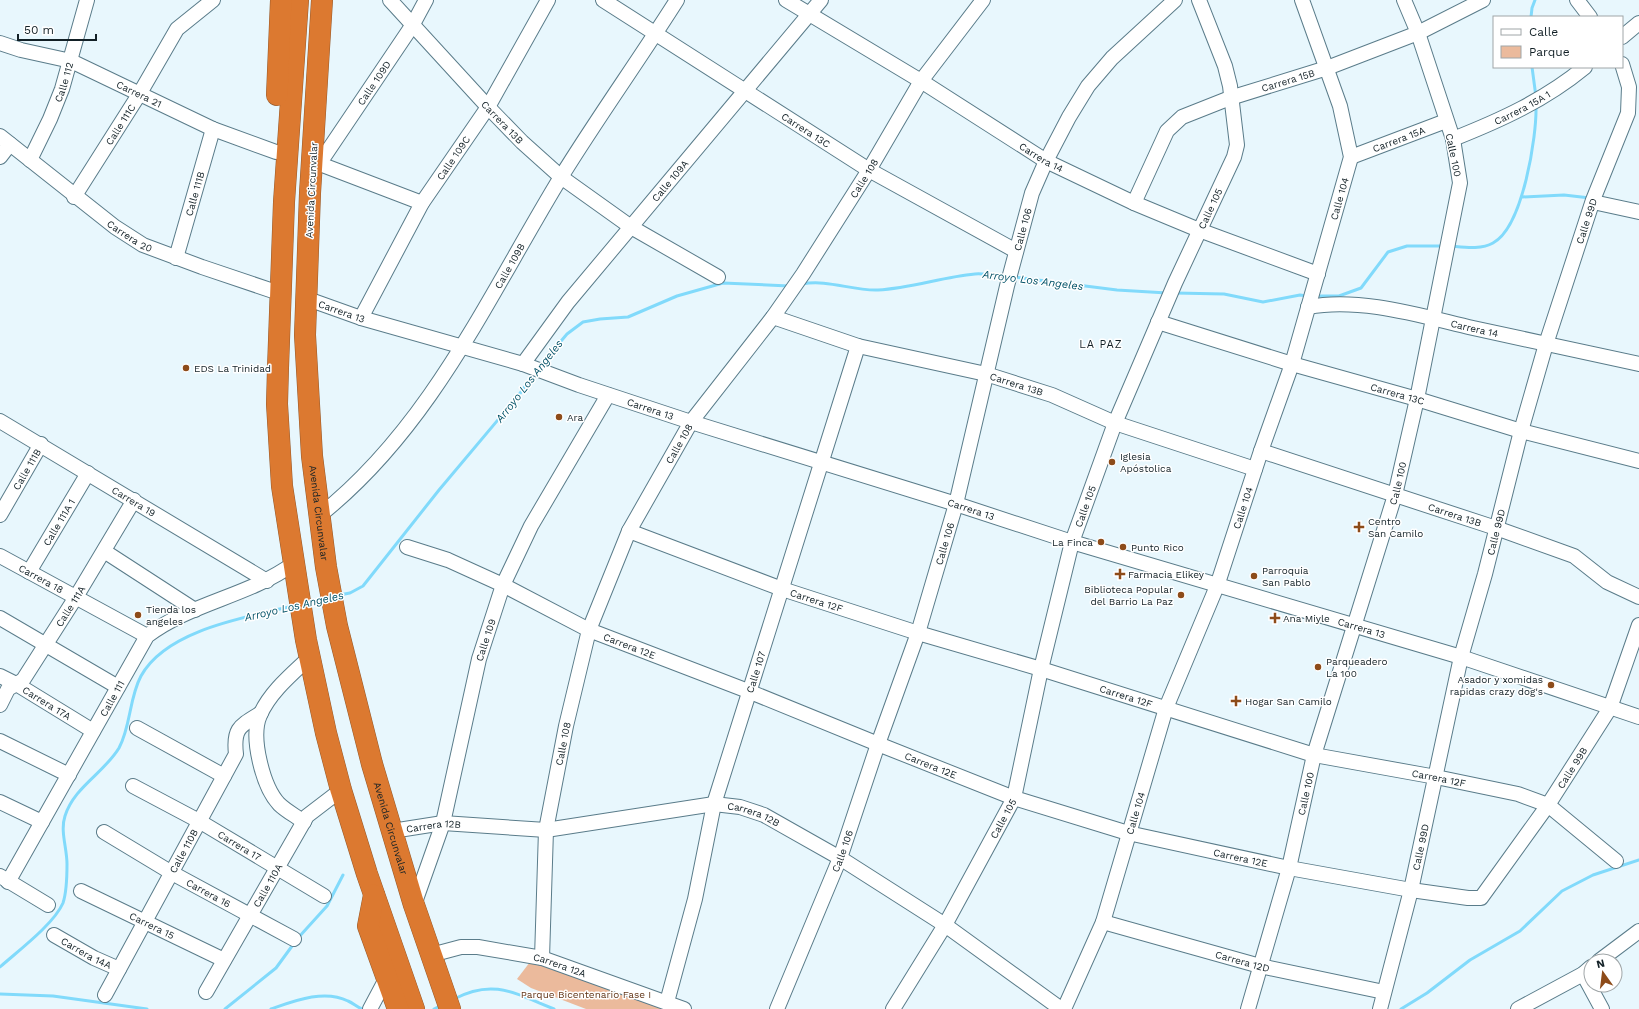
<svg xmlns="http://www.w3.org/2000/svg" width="1639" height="1009" viewBox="0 0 1639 1009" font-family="'Work Sans',sans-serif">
  <rect width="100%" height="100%" fill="#e8f7fd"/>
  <path fill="#ebba9c" d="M 530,962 L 538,962 L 665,1009 L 586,1009 L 531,988 L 517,979 Z"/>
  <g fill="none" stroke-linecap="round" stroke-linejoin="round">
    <path stroke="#81dafb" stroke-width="3" d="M 1531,17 L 1532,8 L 1535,0
      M 1532,67 L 1536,97
      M 1522,197 L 1564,195 L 1590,198
      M 1450,246 C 1463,247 1481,250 1493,243 C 1523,227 1537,136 1536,105
      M 1014,277 L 1117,290 L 1167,293
      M 802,284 C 828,279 852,291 878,290 C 912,288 942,277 975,274 C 985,273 996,276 1006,277
      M 1175,293 L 1224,294 L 1263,302 L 1300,295 L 1307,296
      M 1315,296 L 1339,296 L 1361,288 L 1388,252 L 1407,246 L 1443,246
      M 540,366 L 567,334 L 583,322 L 600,319 L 628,317 L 677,296 L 723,283 L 789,286
      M 339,595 L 350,593 L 363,586 L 439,490 L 518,396 L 536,372
      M 308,603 L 324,599
      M 298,938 L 327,906 L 343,875
      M 0,967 C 18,951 54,924 63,903 C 67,891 67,876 67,864 C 67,848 60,831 65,816 C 74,787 104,773 119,748 C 131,726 129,698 141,676 C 166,630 246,617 293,606
      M 0,994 L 53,996 L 147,1009
      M 454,999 C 494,978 516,994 554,1009
      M 225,1009 L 276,968 L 295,942
      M 271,1009 C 294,1001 324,989 348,1001 C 353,1003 357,1007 362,1009
      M 434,1009 L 442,1005
      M 1401,1009 L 1427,993 L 1470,960 L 1520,931 L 1562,891 L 1593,875 L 1639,860"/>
    <g stroke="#5a7c8a" stroke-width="16">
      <g id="minor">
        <path id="s1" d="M 390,0 L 488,107 L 522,142 L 561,177 L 631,227 L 718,277"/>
        <path id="s2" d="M 603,0 L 869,170 L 1016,251"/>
        <path id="s3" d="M 786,0 L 921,81 L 1046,161 L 1134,203 L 1199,230 L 1318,274"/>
        <path d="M 1577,0 L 1590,17"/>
        <path d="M 1622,37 L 1639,23"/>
        <path id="s4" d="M 0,43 L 21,50 L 71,61 L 213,129 L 276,152"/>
        <path id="s5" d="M 0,136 L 115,227 L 143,245 L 202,267 L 282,294"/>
        <path id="s6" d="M 1453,139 C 1501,120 1545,100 1585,67"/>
        <path d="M 0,157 L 10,144"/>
        <path id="s7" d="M 1351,157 L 1446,121"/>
        <path id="s8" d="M 30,160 L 50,119 L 62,89 L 87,0"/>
        <path d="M 312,161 L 422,203"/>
        <path id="s9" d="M 319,164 L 412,26 L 426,0"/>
        <path id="s10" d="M 74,197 L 140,93 L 177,29 L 213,0"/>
        <path d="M 1593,202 L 1639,212"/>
        <path id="s11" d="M 1134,203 L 1167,131 L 1182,117 L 1230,98 L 1327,68 L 1418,33 L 1483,0"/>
        <path id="s12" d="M 176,258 L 213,129"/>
        <path id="s13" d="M 305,298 L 361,318 L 523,364 L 579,385 L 691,422 L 956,504 L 1072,542 L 1461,657 L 1639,717"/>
        <path id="s14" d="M 1308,307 C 1361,297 1421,316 1473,328 C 1528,340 1584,352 1639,364"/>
        <path id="s15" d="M 773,317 L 858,346 L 986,374 L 1052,395 L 1115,423 L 1255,469"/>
        <path id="s16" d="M 361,318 L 422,203 L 488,107 L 548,0"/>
        <path id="s17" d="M 1158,322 L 1292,364 L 1417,399 L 1521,431 L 1639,461"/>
        <path id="s18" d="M 523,364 L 568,302 L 821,0"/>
        <path id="s19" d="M 0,421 L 267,581"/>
        <path id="s20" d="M 1261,451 L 1496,528 L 1574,556 L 1607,582 L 1639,597"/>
        <path id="s21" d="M 0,515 L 41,444"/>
        <path id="s22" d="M 320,515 C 431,427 489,295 561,177 C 598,117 639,60 677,0"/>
        <path id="s23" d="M 629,531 L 782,589 L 918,633 L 1041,669 L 1314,755 L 1436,777 L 1518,794 L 1548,805 L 1616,861"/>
        <path id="s24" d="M 407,547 L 448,560 L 503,585 L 589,630 L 748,691 L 878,744 L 1014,798 L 1128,833 L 1289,868 L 1411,890 L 1468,898 L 1481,898 L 1548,805 L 1610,708 L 1639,625"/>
        <path d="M 104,551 L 195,610"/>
        <path id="s25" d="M 0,556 L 147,636"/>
        <path id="s26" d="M 29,572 L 88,473"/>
        <path d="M 0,618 L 118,687"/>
        <path id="s27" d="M 0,676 L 18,685 L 93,731"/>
        <path id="s28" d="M 0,705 L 8,689 L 23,680 L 76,597 L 134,500"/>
        <path d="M 137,728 L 224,776"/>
        <path d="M 0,741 L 69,775"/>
        <path id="s29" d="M 133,786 L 199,821 L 324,896"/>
        <path d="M 0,802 L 42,822"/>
        <path d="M 304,822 C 296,816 286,811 279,804 C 263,787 250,737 260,715 C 270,692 292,674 310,657"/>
        <path id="s30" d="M 392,831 L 443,823 L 546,830 L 714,804 L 740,807 L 764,815 L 840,858 L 945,925 L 1061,1009"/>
        <path id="s31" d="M 104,832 L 172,873 L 294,939"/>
        <path d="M 0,876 L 48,905"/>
        <path id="s32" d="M 8,882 L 147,636 C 190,603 249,596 293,564"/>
        <path id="s33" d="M 81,891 L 224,960"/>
        <path id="s34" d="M 414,905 L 443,823 L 479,659 L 503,585 L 531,526 L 608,395"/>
        <path id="s35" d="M 1103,922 L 1260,966 L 1384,992"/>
        <path id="s36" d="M 54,935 L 94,958 L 119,969"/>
        <path id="s37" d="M 431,955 L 461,947 L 478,947 L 542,958 L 684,1009"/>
        <path id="s38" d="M 542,958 L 546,830 L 566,726 L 589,630 L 629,531 L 691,422 L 773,317 L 803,274 L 869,170 L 921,81 L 983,0"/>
        <path d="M 1599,961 L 1639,931"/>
        <path d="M 1583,974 L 1602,1009"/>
        <path id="s39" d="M 206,992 L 307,816 L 341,790"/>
        <path id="s40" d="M 105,995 L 236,754 C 233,728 240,726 261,713"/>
        <path id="s41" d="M 667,1002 L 695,899 L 714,804 L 858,346"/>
        <path d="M 370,1009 L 387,977"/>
        <path id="s42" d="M 777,1009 L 840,858 L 878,744 L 918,633 L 956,504 L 1007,286 L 1032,193 L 1046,161 L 1069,117 L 1088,86 L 1112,58 L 1175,0"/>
        <path id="s43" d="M 893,1009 L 945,925 L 1014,798 L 1041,669 L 1072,542 L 1115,423 L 1175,283 L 1234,157 L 1237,145 L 1230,86 L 1225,66 L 1199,0"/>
        <path id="s44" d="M 1064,1009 L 1103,922 L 1166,708 L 1217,586 L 1261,451 L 1292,364 L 1351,157 L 1340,106 L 1302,0"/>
        <path id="s45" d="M 1248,1009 L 1289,868 L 1314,755 L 1395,495 L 1417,399 L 1460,183 L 1453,139 L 1418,33 L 1404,0"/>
        <path id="s46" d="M 1380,1009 L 1411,890 L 1461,657 L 1485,574 L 1521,431 L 1546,344 L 1593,200 L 1628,113 L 1629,87 L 1622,64"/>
        <path d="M 1518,1009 L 1583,974 L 1591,967"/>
      </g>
    </g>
    <g stroke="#955a2c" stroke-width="22">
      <g id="highway">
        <path d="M 298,0 L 284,202 L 278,368 L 277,404 L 282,486 L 306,640 L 326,733 L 341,790 L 367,874 L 414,1009"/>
        <path id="s47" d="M 322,0 L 310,193 L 305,335 L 312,456 L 326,567 L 337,626 L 372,764 L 414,905 L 450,1009"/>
        <path d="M 277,95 L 281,0"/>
        <path d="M 374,895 L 368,926 L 398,1009"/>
      </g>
    </g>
    <use href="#minor" stroke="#fff" stroke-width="14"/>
    <use href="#highway" stroke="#dc7930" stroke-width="21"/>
  </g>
  <g fill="#8d4b19" stroke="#fff" stroke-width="1.5">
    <circle cx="186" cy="368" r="4"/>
    <circle cx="559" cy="417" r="4"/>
    <circle cx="1112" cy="462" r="4"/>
    <path d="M1357 521h4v4h4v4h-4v4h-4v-4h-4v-4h4z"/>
    <circle cx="1101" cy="542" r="4"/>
    <circle cx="1123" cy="547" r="4"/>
    <path d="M1118 568h4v4h4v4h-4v4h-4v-4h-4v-4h4z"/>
    <circle cx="1254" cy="576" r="4"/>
    <circle cx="1181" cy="595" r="4"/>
    <circle cx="138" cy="615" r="4"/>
    <path d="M1273 612h4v4h4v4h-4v4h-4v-4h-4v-4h4z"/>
    <circle cx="1318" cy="667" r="4"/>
    <circle cx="1551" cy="685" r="4"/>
    <path d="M1234 695h4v4h4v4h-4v4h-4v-4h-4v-4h4z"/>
  </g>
  <g text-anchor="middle" stroke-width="3" stroke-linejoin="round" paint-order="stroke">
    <g font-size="10" fill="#122026" stroke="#fff">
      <text dy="4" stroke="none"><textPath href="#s11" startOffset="212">Carrera 15B</textPath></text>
      <text dy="4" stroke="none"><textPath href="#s8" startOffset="85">Calle 112</textPath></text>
      <text dy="4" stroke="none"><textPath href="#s9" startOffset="98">Calle 109D</textPath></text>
      <text dy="4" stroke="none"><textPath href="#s4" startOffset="149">Carrera 21</textPath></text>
      <text dy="4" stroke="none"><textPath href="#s6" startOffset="76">Carrera 15A 1</textPath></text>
      <text dy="4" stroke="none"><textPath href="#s1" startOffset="166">Carrera 13B</textPath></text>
      <text dy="4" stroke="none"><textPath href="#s10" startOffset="86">Calle 111C</textPath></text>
      <text dy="4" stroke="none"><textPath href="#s2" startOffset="241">Carrera 13C</textPath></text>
      <text dy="4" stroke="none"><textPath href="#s7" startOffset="51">Carrera 15A</textPath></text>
      <text transform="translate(1454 155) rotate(78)" y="4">Calle 100</text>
      <text dy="4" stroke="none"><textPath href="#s3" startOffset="300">Carrera 14</textPath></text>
      <text dy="4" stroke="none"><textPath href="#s16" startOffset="185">Calle 109C</textPath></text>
      <text dy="4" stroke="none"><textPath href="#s38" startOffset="864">Calle 108</textPath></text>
      <text dy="4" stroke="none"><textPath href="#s18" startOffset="235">Calle 109A</textPath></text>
      <text transform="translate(311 190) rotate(-87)" y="4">Avenida Circunvalar</text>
      <text dy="4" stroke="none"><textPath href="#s12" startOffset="67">Calle 111B</textPath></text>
      <text dy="4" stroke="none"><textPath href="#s44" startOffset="857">Calle 104</textPath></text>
      <text dy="4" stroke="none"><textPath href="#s43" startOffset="867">Calle 105</textPath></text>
      <text dy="4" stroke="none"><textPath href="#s46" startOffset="815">Calle 99D</textPath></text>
      <text dy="4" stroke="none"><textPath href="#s42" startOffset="819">Calle 106</textPath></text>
      <text dy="4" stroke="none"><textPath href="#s5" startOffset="164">Carrera 20</textPath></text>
      <text dy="4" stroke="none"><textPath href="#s22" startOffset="315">Calle 109B</textPath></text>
      <text dy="4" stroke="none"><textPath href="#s13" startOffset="39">Carrera 13</textPath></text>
      <text dy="4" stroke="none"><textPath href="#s14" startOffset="169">Carrera 14</textPath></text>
      <text dy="4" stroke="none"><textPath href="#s15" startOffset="253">Carrera 13B</textPath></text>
      <text dy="4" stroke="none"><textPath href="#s17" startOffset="250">Carrera 13C</textPath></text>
      <text dy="4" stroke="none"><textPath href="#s13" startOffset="363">Carrera 13</textPath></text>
      <text dy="4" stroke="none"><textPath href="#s38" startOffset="540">Calle 108</textPath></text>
      <text dy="4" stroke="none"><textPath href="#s21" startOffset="53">Calle 111B</textPath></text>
      <text dy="4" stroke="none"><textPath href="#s45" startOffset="547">Calle 100</textPath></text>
      <text dy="4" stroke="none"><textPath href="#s19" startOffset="156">Carrera 19</textPath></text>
      <text dy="4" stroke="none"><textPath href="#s43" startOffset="544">Calle 105</textPath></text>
      <text dy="4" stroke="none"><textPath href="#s44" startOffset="533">Calle 104</textPath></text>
      <text dy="4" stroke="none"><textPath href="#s13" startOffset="699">Carrera 13</textPath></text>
      <text dy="4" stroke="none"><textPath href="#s47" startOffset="514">Avenida Circunvalar</textPath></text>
      <text dy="4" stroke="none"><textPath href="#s20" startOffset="204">Carrera 13B</textPath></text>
      <text dy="4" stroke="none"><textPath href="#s26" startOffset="58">Calle 111A 1</textPath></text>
      <text dy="4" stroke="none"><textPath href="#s46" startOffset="491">Calle 99D</textPath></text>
      <text dy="4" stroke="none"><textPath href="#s42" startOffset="495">Calle 106</textPath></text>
      <text dy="4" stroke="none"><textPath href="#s25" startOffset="47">Carrera 18</textPath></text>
      <text dy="4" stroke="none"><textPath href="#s23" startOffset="200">Carrera 12F</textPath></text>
      <text dy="4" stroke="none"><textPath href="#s28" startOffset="123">Calle 111A</textPath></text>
      <text dy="4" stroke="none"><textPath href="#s13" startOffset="1107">Carrera 13</textPath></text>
      <text dy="4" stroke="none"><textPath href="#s34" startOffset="275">Calle 109</textPath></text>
      <text dy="4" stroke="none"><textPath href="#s24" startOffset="244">Carrera 12E</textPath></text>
      <text dy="4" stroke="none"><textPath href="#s41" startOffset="342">Calle 107</textPath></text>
      <text dy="4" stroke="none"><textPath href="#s23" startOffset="524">Carrera 12F</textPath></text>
      <text dy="4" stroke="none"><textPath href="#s32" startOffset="211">Calle 111</textPath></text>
      <text dy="4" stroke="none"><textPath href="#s27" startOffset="54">Carrera 17A</textPath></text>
      <text dy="4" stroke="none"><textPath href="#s38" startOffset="216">Calle 108</textPath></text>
      <text dy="4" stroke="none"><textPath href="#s24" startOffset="568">Carrera 12E</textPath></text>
      <text dy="4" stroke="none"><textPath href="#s24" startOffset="1295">Calle 99B</textPath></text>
      <text dy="4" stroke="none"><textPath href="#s23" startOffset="848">Carrera 12F</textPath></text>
      <text dy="4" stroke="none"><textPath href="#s45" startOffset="223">Calle 100</textPath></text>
      <text dy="4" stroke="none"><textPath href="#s44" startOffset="209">Calle 104</textPath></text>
      <text dy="4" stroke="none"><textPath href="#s30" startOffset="366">Carrera 12B</textPath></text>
      <text dy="4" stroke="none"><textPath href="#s43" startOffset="220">Calle 105</textPath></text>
      <text dy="4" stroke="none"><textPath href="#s30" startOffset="42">Carrera 12B</textPath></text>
      <text dy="4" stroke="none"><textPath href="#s47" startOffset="838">Avenida Circunvalar</textPath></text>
      <text dy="4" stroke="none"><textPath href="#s29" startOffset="122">Carrera 17</textPath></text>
      <text dy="4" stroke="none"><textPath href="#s46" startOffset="167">Calle 99D</textPath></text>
      <text dy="4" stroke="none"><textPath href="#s40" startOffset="164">Calle 110B</textPath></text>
      <text dy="4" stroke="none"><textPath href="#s42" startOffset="171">Calle 106</textPath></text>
      <text dy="4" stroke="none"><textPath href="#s24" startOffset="892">Carrera 12E</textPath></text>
      <text dy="4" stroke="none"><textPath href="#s39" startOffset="123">Calle 110A</textPath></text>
      <text dy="4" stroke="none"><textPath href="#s31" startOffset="121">Carrera 16</textPath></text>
      <text dy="4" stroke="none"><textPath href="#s33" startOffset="79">Carrera 15</textPath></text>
      <text dy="4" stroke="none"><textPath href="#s36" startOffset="37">Carrera 14A</textPath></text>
      <text dy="4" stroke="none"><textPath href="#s35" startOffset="145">Carrera 12D</textPath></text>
      <text dy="4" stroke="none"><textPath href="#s37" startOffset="132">Carrera 12A</textPath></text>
    </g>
    <g font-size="10" fill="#122026" stroke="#fff" text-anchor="start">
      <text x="194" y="372">EDS La Trinidad</text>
      <text x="567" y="421">Ara</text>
      <text x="1120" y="460">Iglesia<tspan x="1120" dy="12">Apóstolica</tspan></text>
      <text x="1368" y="525">Centro<tspan x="1368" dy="12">San Camilo</tspan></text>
      <text x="1093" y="546" text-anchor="end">La Finca</text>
      <text x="1131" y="551">Punto Rico</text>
      <text x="1262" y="574">Parroquia<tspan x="1262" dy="12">San Pablo</tspan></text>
      <text x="1128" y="578">Farmacia Elikey</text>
      <text x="1173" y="593" text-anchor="end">Biblioteca Popular<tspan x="1173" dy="12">del Barrio La Paz</tspan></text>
      <text x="146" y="613">Tienda los<tspan x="146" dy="12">angeles</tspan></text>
      <text x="1283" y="622">Ana Miyle</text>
      <text x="1326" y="665">Parqueadero<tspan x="1326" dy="12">La 100</tspan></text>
      <text x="1543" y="683" text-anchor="end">Asador y xomidas<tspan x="1543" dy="12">rapidas crazy dog's</tspan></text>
      <text x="1245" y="705">Hogar San Camilo</text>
    </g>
    <g font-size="10" fill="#623618" stroke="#fff">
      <text x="586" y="998">Parque Bicentenario Fase I</text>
    </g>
    <g font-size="11" font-style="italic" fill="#005167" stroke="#fff">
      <text transform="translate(1033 280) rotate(7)" y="4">Arroyo Los Angeles</text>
      <text transform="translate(529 381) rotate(-52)" y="4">Arroyo Los Angeles</text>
      <text transform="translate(294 606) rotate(-13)" y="4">Arroyo Los Angeles</text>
    </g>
    <g font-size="11" letter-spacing="1" fill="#122026" stroke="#fff">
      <text x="1101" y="348">LA PAZ</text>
    </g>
  </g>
  <rect x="1493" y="16" width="130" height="52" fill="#ffffff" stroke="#a0a6a8"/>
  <rect x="1501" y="29" width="20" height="6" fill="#ffffff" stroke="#a0a6a8"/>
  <text x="1529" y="36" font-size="12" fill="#122026">Calle</text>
  <rect x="1501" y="46" width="20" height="12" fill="#ebba9c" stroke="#a0a6a8"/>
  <text x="1529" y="56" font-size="12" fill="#122026">Parque</text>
  <g transform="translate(1603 973) rotate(346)"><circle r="19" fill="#ffffff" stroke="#a0a6a8"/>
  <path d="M0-3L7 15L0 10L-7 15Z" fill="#8d4b19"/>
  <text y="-6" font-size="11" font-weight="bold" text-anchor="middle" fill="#122026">N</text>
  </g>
  <path d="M18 34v6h78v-6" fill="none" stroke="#122026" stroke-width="2"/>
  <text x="24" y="34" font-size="12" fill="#122026" stroke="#ffffff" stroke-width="3" paint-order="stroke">50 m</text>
</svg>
